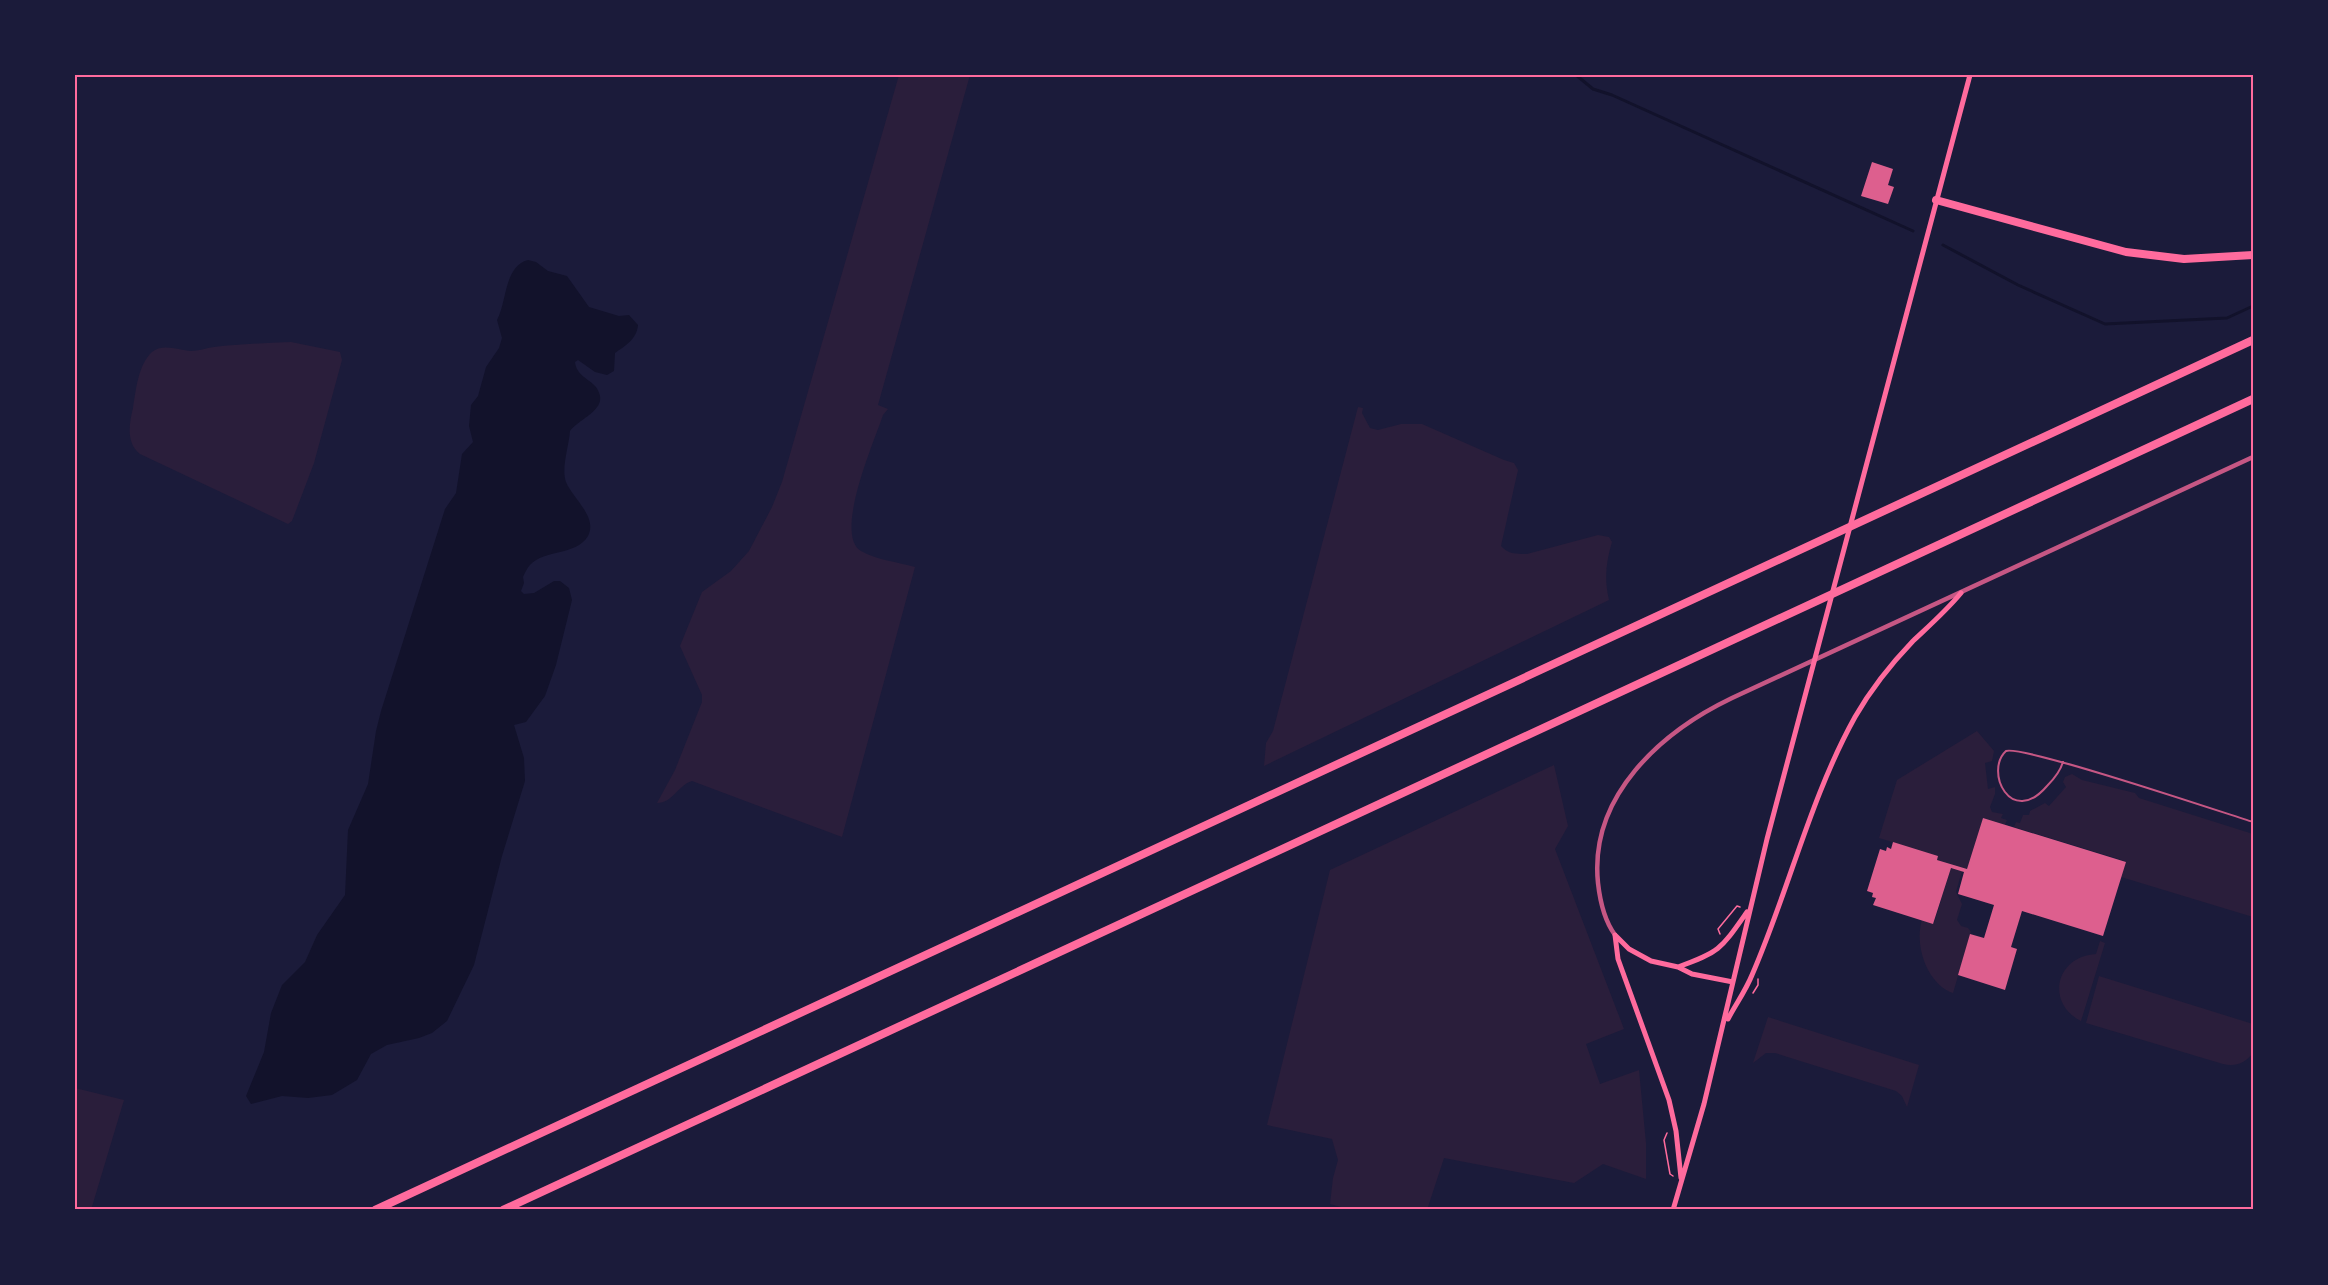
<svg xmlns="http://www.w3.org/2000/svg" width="2328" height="1285" viewBox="0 0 2328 1285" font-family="Inter,sans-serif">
  <rect width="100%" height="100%" fill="#1b1b3a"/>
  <path fill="#2a1e3b" d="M 899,75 L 970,75 L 878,405 L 888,409 L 883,415 C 875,440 833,534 861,551 C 876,560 898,562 915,567 L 842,837 L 692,781 C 678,785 673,803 657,803 L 675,770 L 702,702 L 702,695 L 680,646 L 702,592 L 731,571 L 749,551 L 772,507 L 782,482 Z
    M 291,342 L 340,352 L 342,360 L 314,463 L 292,521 L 288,524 L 140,454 C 126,443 129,424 133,408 C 136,390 138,365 152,352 C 162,343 179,350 191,351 C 199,351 206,348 214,347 C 239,344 266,343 291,342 Z
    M 1358,407 L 1363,408 L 1362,413 L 1370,428 L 1378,430 L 1401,424 L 1422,424 L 1504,460 L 1514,463 L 1518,470 L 1501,546 C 1508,554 1516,554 1527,554 L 1598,535 L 1609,537 L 1612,542 C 1606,562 1604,579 1609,600 L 1264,766 L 1266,743 L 1273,731 Z
    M 1977,731 L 1994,751 L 1992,761 L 1985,763 L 1988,789 L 1995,787 L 1995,794 L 1990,807 L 1992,812 L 2003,814 L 2001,818 L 2007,820 L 2005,825 L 1983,818 L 1967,869 L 1937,860 L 1938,856 L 1879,838 L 1897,780 Z
    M 1554,765 L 1568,826 L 1555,849 L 1624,1029 L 1586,1044 L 1600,1084 L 1639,1070 L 1646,1143 L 1646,1179 L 1603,1164 L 1574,1183 L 1444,1158 L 1427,1210 L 1352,1210 L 1330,1204 L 1333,1178 L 1338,1160 L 1332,1139 L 1267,1125 L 1330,870 Z
    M 2072,774 L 2082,780 L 2135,793 L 2139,798 L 2253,834 L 2253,917 L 2121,877 L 2125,861 L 2014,827 L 2016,822 L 2020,823 L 2023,815 L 2029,815 L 2030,811 L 2045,803 L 2049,806 L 2066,787 L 2063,782 L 2065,777 Z
    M 1951,868 L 1962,871 L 1956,892 L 1962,904 L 1957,920 L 1961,926 L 1968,928 L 1971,932 L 1953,993 C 1927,984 1914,945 1922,920 L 1934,923 Z
    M 2100,941 L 2105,943 L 2081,1021 C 2045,1003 2056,956 2096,954 Z
    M 2099,976 L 2253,1024 L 2253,1053 C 2245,1063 2236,1067 2223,1064 L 2086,1023 Z
    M 1768,1017 L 1919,1065 L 1907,1107 L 1902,1096 L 1896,1091 L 1775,1053 L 1766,1053 L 1753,1063 Z
    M 75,1088 L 124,1100 L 91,1210 L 75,1210 Z"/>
  <path fill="#12122b" d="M 528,260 L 536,262 L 548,271 L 567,276 L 589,307 L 619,316 L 629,315 L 638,325 C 637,339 625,346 615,353 L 614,371 L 607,375 L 595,372 L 578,360 L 575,362 C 577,380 597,379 600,396 C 603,411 578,420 570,431 C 569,446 561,468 566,482 C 573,499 598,517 588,536 C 576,556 545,549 530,565 C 527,568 525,573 523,577 L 524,583 L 521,591 L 524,594 L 534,593 L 554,581 L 560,581 L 569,588 L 572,600 L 556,665 L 545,696 L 526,722 L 514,725 L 524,758 L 525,781 L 502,856 L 474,965 L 447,1021 L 432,1033 L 419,1038 L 387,1045 L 371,1054 L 357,1080 L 332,1095 L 308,1098 L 282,1096 L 251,1104 L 246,1096 L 264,1052 L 271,1013 L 282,985 L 305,962 L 317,935 L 345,895 L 348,830 L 368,784 L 376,731 L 381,711 L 445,509 L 456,493 L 462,454 L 473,442 L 469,426 L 471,405 L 478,396 L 486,367 L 499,348 L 502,338 L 497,320 C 507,302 504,266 528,260 Z"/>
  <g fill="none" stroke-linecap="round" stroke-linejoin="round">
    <path stroke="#12122b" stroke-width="3" d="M 1576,75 L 1593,89 L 1612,95 L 1913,231
      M 1943,245 L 2018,285 L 2105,324 L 2227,318 L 2253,306"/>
  </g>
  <path fill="#dd5f8e" d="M 1872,162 L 1893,169 L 1888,185 L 1894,187 L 1888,204 L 1861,196 Z
    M 1983,818 L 2126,862 L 2103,936 L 2022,911 L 2011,947 L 2017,949 L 2005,990 L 1958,975 L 1970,934 L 1984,938 L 1994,905 L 1958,894 L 1964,872 L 1951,868 L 1933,924 L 1873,905 L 1876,898 L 1872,897 L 1873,893 L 1867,891 L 1880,849 L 1886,851 L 1887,847 L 1891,849 L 1893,842 L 1938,856 L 1937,860 L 1967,869 Z"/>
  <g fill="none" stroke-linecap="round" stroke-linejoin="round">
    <path stroke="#ff6b9d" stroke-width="1.5" d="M 1720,934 L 1718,929 L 1737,906 L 1740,907
      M 1753,993 L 1758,985 L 1758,979
      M 1667,1133 L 1664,1140 L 1670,1174 L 1673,1176"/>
    <path stroke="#c65784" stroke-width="2" d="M 2063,762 C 2060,772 2054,779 2047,786 C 2011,828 1984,771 2006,751 C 2023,745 2221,812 2253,822"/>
    <path stroke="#c65784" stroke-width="4.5" d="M 1615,935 C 1604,920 1600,901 1598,883 C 1589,796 1661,732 1732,698 L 2253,457"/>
    <path stroke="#ff6b9d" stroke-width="5" d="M 1615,935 L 1618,959 L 1669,1100 L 1676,1131 L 1681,1178
      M 1616,936 L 1629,949 L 1651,961 L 1678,967 L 1692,974 L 1733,982
      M 1678,967 C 1720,952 1721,949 1747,912
      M 1728,1019 C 1736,1004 1746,990 1752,975 C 1789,890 1810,798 1855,717 C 1871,689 1891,664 1913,641 C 1930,625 1946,611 1961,593
      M 1673,1210 L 1704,1104 L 1767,839 L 1970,75"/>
    <path stroke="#ff6b9d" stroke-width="8" d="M 1936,200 L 2126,252 L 2184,259 L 2253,255
      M 375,1210 L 2253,340
      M 503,1210 L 2253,399"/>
  </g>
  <rect width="2328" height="1285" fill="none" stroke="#1b1b3a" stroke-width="153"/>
  <rect x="76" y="76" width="2176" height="1132" fill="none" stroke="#ff6b9d" stroke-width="2"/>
</svg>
